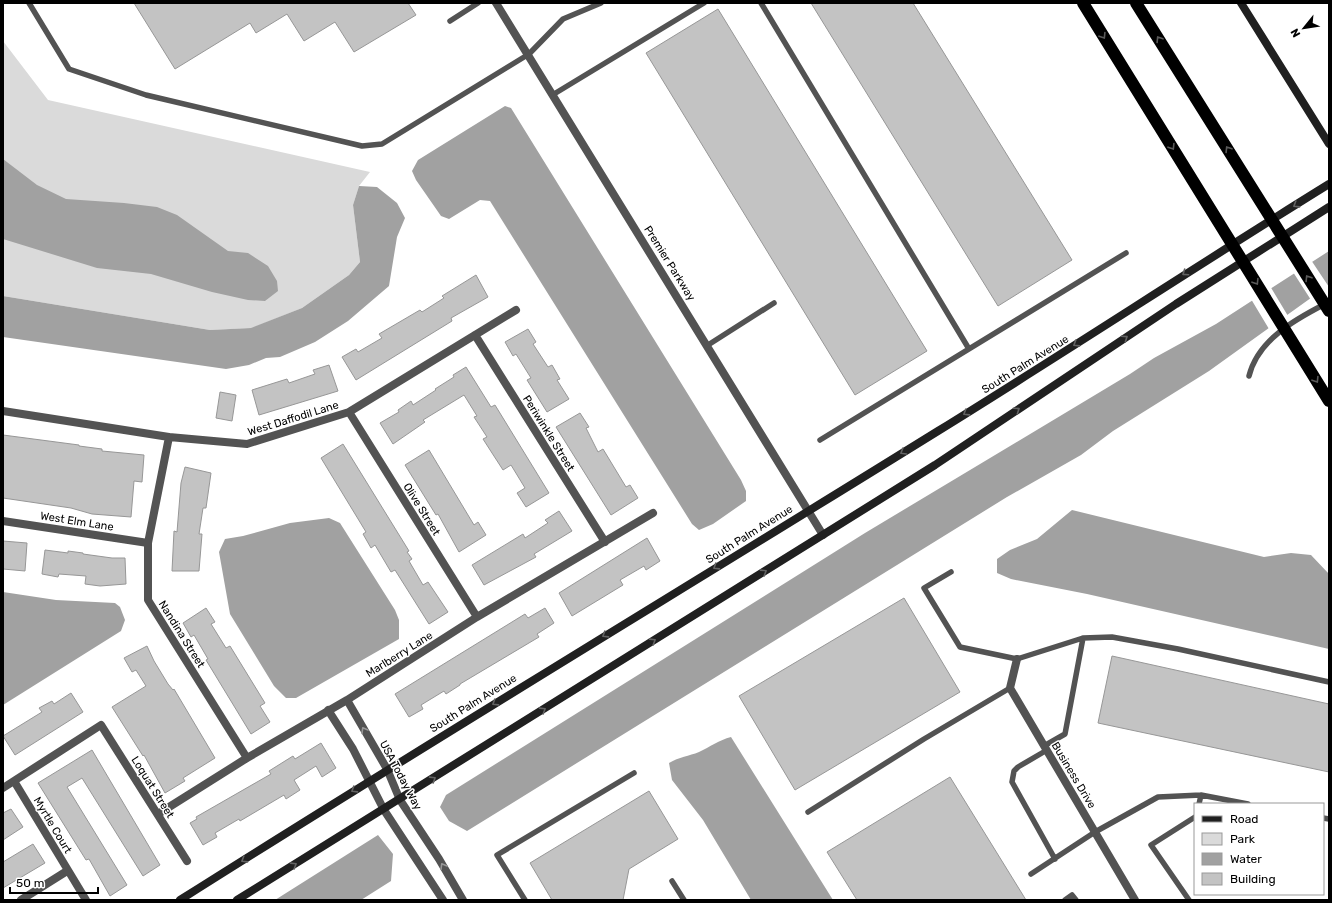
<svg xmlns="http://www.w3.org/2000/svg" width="1332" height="903" viewBox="0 0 1332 903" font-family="Rubik,sans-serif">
  <rect width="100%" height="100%" fill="#fff"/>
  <path fill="#dadada" d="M 3,41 L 48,100 L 370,172 L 359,186 L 353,205 L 360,262 L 349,275 L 302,308 L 252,328 L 210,330 L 3,296 Z"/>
  <path fill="#a1a1a1" d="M 505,106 L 511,108 L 741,480 L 746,491 L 746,501 L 713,524 L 699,530 L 692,524 L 490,201 L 480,200 L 449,219 L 441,216 L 416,180 L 412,171 L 418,160 Z
    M 3,159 L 37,185 L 66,199 L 124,203 L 157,207 L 177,215 L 228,251 L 248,253 L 268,266 L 277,281 L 278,291 L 265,301 L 248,300 L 212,292 L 151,274 L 97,268 L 3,239 Z
    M 359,186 L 377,187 L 397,203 L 405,218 L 397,237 L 389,286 L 348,321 L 315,342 L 280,357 L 266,358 L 249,365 L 226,369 L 3,337 L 3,296 L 210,330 L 251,328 L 302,308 L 349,275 L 360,262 L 353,205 Z
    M 1329,251 L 1329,285 L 1209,371 L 1113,431 L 1081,455 L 1007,497 L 467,831 L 449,821 L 440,807 L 446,795 L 865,533 L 1130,374 L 1154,358 L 1216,324 Z
    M 1072,510 L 1264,557 L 1291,553 L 1311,555 L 1329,574 L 1329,649 L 1087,594 L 1011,579 L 997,573 L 997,559 L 1010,550 L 1037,539 Z
    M 329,518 L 340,523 L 395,610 L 399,620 L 399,639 L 296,698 L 286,698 L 274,686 L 230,614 L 219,552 L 225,539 L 243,536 L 290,523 Z
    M 3,592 L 56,600 L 115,603 L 120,607 L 125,620 L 121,631 L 3,705 Z
    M 731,737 L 833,900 L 751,900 L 703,820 L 672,780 L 669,763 C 679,757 689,756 699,752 C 710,747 719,740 731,737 Z
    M 378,835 L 393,854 L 391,881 L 361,900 L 275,900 Z"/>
  <path fill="#fff" d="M 1311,260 L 1329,287 L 1311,300 L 1293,272 Z
    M 1270,286 L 1288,316 L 1269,329 L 1251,299 Z"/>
  <path fill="#c3c3c3" stroke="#979797" d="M 134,3 L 408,3 L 416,15 L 354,52 L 335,22 L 304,41 L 287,14 L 256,33 L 250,23 L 175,69 Z
    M 811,3 L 913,3 L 1072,260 L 998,306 Z
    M 718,9 L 927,351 L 855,395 L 646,53 Z
    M 476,275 L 488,297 L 451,318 L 452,321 L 356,380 L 342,357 L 356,349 L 358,352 L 382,338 L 379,334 L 420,310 L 422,312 L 444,298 L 442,296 Z
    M 528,329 L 536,342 L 533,344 L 548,367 L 552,365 L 560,379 L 557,380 L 569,399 L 547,412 L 527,380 L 531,378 L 516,354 L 513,356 L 505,342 Z
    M 329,365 L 338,391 L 259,415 L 252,390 L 287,379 L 289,383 L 315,374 L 313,370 Z
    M 466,367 L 491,407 L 495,405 L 549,493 L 526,507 L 517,493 L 525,488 L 511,465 L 503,470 L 492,453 L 483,439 L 487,437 L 474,417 L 477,416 L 464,395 L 423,420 L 425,422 L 393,444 L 380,423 L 399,412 L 398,410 L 411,401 L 413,405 L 436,390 L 435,389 L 454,377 L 453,375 Z
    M 220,392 L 236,395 L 232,421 L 216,418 Z
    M 580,413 L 589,427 L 586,428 L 598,452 L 603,449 L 626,487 L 630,485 L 638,498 L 611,515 L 556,427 Z
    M 3,435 L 79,445 L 79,446 L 102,449 L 102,451 L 144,455 L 142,482 L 134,481 L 131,517 L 92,514 L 71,508 L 3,498 Z
    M 343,444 L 409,551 L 407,552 L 412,559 L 409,561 L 423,585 L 428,582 L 448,612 L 429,624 L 395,570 L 391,572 L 375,545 L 371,548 L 363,534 L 366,532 L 321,458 Z
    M 429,450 L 474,525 L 478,522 L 486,535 L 459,552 L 438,514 L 436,515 L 405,465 Z
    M 185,467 L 211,473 L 206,508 L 203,508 L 199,534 L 202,534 L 199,571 L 172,571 L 174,531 L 177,532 L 181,483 Z
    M 559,511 L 572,531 L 534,554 L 536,557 L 484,585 L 472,565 L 523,534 L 525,538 L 548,523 L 545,520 Z
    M 647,538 L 660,561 L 646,570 L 644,566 L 620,580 L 623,585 L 572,616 L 559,593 Z
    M 3,541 L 27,543 L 25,571 L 3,569 Z
    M 45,550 L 68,553 L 68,551 L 83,553 L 83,554 L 112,558 L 125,558 L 126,584 L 100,586 L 85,584 L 86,576 L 59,574 L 58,577 L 42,574 Z
    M 904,598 L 960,692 L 795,790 L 739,696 Z
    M 206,608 L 215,622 L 211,624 L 226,648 L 230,646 L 265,703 L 260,706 L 270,722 L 251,734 L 206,660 L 208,659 L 194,635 L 191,637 L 183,623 Z
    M 545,608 L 554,623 L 537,634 L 539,637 L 460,684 L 460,685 L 446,694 L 444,691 L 421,705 L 423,709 L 409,717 L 395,694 L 525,614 L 528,618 Z
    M 147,646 L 154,661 L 168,684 L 173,690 L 174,689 L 215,758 L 183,778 L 185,781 L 165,793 L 144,755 L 143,756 L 112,707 L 146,686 L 136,670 L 132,672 L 124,658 Z
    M 1112,656 L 1329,704 L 1329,772 L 1098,723 Z
    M 71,693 L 83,712 L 15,755 L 3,736 L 42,712 L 39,708 L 52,701 L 54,704 Z
    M 321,743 L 336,768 L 322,777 L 316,766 L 294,780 L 300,790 L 286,799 L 284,795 L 240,821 L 239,819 L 215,833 L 217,837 L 203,845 L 190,823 L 197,819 L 196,817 L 271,774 L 269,771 L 293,756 L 295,759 Z
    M 92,750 L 160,865 L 143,876 L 82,778 L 67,787 L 127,885 L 110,896 L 89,859 L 86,860 L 38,783 Z
    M 950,777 L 1026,900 L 857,900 L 827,852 Z
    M 649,791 L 678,839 L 629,869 L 623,900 L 552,900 L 530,863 Z
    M 11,809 L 23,827 L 3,840 L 3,813 Z
    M 33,844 L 45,863 L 3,888 L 3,862 Z"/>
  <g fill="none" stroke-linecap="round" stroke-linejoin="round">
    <path stroke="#535353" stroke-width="5.5" d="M 29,3 L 69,69 L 146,95 L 362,146 L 382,144 L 529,54 L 563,19 L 601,3
      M 761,3 L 969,349
      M 450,21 L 478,3
      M 554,94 L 704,3
      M 708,345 L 774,303
      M 1249,376 C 1258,340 1294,320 1325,304
      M 820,440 L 1126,253
      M 951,572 L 924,588 L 960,647 L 1017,659 L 1083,638 L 1112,637 L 1178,649 L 1329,682
      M 1044,746 L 1065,734 L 1083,638
      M 1047,750 L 1018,767 L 1014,771 L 1012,782 L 1055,859
      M 1199,804 L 1201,795 L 1248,804
      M 808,812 L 924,739 L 1010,688
      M 1323,818 L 1329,819
      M 1031,874 L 1095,832 L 1158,797 L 1201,795
      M 672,881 L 684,900
      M 525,900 L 497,855 L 634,773
      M 1065,900 L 1072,895 L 1076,900
      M 1189,900 L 1151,845 L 1195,817"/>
    <path stroke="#535353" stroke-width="8" d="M 496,3 L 823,535
      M 475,335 L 605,542
      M 3,411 L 169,437 L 247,444 L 349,412 L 516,310
      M 349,412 L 477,617
      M 169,437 L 148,543 L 148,600 L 247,758
      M 3,521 L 148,543
      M 1017,659 L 1010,688 L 1135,900
      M 347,700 L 387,769 L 400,800 L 439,859 L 463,900
      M 328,710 L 353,749 L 384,810 L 443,900
      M 14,781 L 86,900
      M 3,788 L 101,725 L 187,861
      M 158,814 L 247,758 L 347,700 L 477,617 L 653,513
      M 21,900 L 67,871"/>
    <path stroke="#202020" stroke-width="8" d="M 1241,3 L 1329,144
      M 180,900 C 431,741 685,588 938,431 C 1069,350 1198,265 1329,184
      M 237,900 L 935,465 L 1176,304 L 1329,207"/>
    <path stroke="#000" stroke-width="12" d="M 1083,3 L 1329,401
      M 1136,3 L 1329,311"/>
  </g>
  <defs><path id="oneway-chevron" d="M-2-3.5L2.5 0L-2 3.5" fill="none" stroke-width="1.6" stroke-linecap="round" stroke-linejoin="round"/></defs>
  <g stroke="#595959">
    <use href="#oneway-chevron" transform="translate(1103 36) rotate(58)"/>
    <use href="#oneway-chevron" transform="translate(1159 39) rotate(-122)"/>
    <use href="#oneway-chevron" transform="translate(1172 147) rotate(58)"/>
    <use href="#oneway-chevron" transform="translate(1228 149) rotate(-122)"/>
    <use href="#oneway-chevron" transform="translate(1308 278) rotate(-122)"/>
    <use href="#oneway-chevron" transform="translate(1256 282) rotate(58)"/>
    <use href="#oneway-chevron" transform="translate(1316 380) rotate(58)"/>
  </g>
  <g stroke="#636363">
    <use href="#oneway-chevron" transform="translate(1296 205) rotate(148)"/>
    <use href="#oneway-chevron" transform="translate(1185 273) rotate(146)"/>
    <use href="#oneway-chevron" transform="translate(1125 338) rotate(-34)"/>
    <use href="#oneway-chevron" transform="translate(1076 344) rotate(148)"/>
    <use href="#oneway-chevron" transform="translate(1017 410) rotate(-34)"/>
    <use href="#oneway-chevron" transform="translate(966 413) rotate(148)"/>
    <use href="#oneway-chevron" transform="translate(903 452) rotate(149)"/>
    <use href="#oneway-chevron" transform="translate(716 567) rotate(148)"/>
    <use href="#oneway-chevron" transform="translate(764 572) rotate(-32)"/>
    <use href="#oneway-chevron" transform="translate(605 635) rotate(148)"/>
    <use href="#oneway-chevron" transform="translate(653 641) rotate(-32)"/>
    <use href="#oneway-chevron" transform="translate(495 703) rotate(148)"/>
    <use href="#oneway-chevron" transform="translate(543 710) rotate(-32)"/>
    <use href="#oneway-chevron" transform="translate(433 779) rotate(-32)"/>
    <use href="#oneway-chevron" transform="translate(354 790) rotate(148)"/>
    <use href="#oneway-chevron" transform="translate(244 860) rotate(148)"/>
    <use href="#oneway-chevron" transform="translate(294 865) rotate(-32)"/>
  </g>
  <g stroke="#989898">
    <use href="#oneway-chevron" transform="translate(364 730) rotate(-120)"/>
    <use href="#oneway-chevron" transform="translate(443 866) rotate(-120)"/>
  </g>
  <g text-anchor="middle" stroke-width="3" stroke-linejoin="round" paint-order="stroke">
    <g font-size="11" fill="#000" stroke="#fff">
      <text transform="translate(670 263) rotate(58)" y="4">Premier Parkway</text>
      <text transform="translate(1025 364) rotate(-32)" y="4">South Palm Avenue</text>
      <text transform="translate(293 418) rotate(-17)" y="4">West Daffodil Lane</text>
      <text transform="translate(549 433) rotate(58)" y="4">Periwinkle Street</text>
      <text transform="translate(422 509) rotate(58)" y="4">Olive Street</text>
      <text transform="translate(77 521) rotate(9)" y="4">West Elm Lane</text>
      <text transform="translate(749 534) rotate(-32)" y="4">South Palm Avenue</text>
      <text transform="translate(182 634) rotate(58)" y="4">Nandina Street</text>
      <text transform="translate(399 654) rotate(-32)" y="4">Marlberry Lane</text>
      <text transform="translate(473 703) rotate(-32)" y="4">South Palm Avenue</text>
      <text transform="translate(401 775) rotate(62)" y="4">USA Today Way</text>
      <text transform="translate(1074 775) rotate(59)" y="4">Business Drive</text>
      <text transform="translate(153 787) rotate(58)" y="4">Loquat Street</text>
      <text transform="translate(53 825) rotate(59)" y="4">Myrtle Court</text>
    </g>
  </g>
  <rect width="1332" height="903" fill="none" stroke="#000000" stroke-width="8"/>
  <rect x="1194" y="803" width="130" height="92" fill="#ffffff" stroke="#999999"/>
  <rect x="1202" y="816" width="20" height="6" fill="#202020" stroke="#999999"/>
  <text x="1230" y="823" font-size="12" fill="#000000">Road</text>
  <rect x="1202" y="833" width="20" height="12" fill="#dadada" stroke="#999999"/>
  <text x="1230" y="843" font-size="12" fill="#000000">Park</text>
  <rect x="1202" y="853" width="20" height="12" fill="#a1a1a1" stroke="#999999"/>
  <text x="1230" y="863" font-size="12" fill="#000000">Water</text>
  <rect x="1202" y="873" width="20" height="12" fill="#c3c3c3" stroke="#999999"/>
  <text x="1230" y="883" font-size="12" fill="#000000">Building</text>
  <g transform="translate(1304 28) rotate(240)" stroke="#ffffff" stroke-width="3" paint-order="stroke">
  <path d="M0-3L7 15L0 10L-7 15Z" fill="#000000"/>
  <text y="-6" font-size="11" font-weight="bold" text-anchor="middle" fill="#000000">N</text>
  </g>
  <path d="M10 887v6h88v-6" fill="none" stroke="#000000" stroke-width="2"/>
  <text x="16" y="887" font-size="12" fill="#000000" stroke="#ffffff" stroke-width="3" paint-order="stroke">50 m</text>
</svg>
